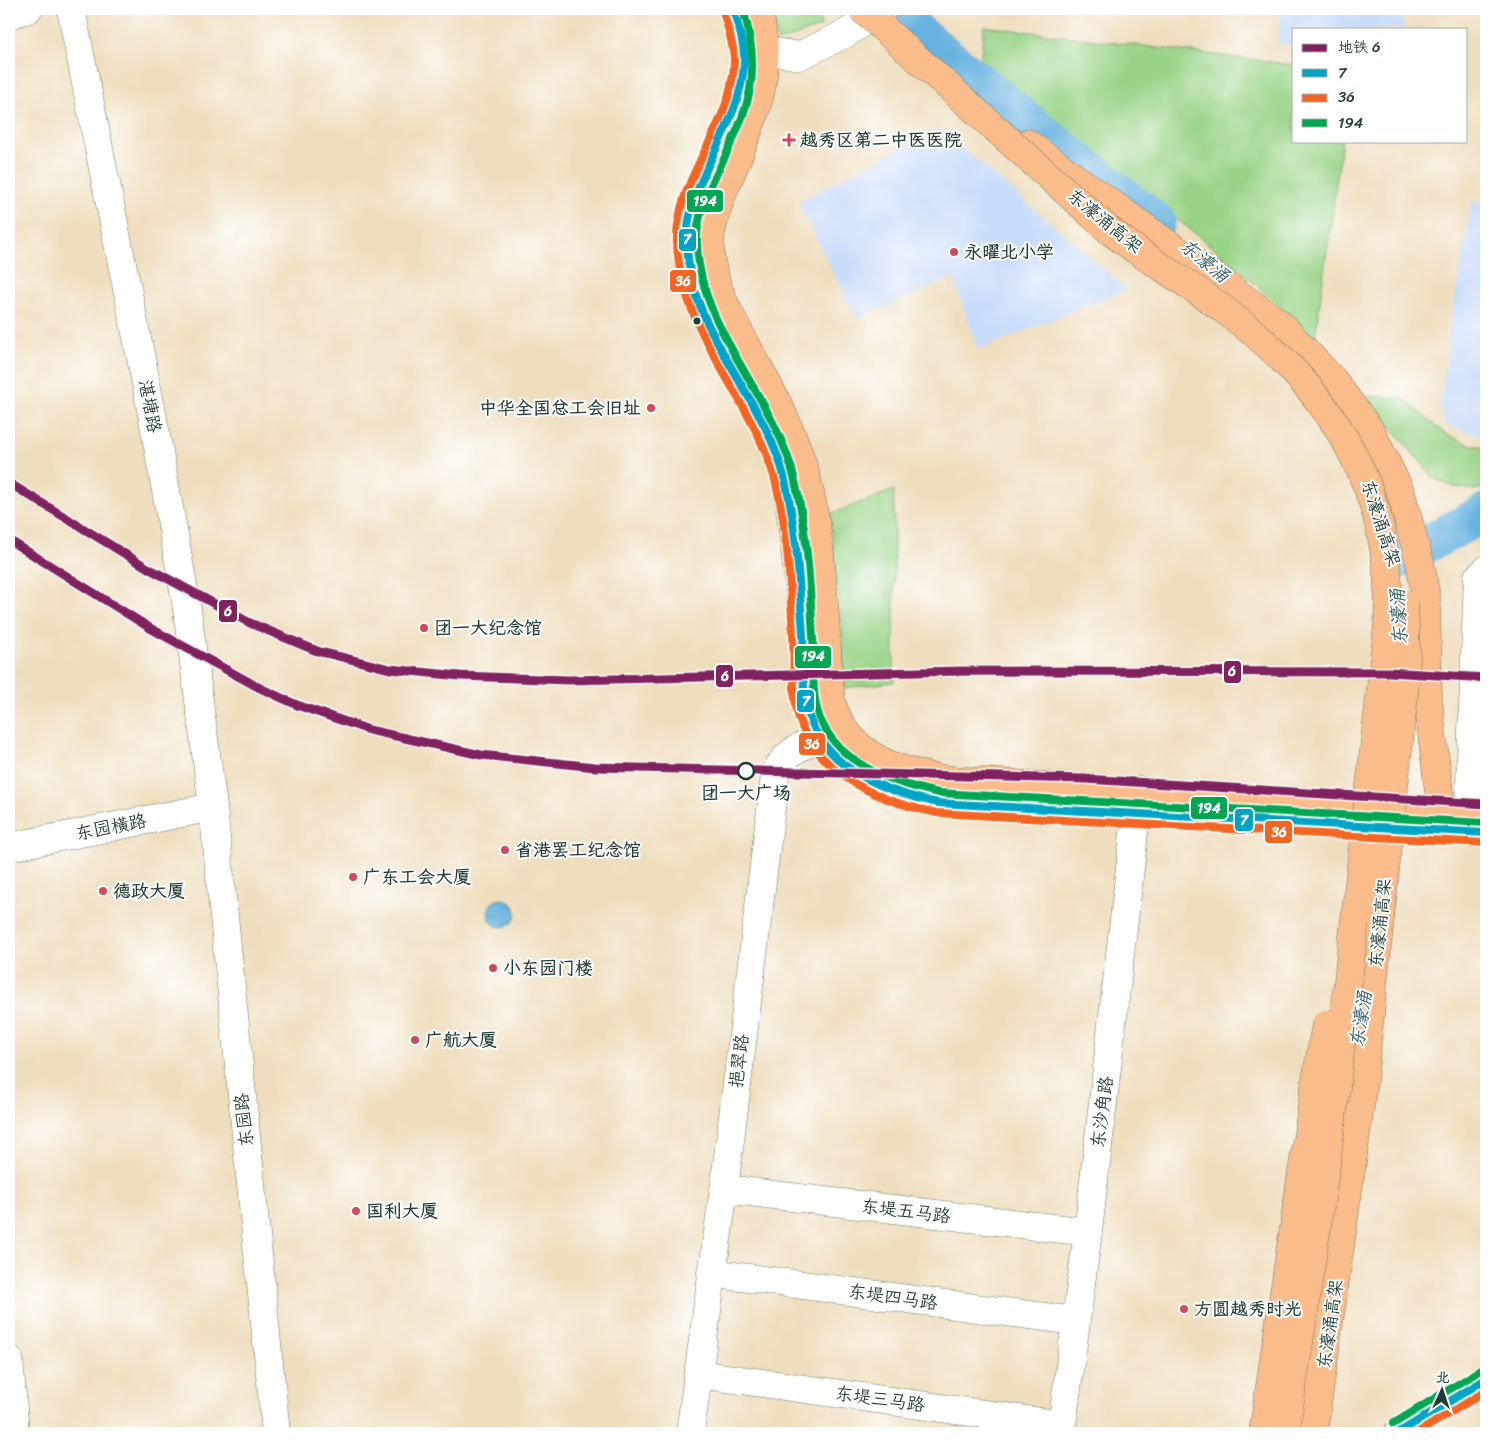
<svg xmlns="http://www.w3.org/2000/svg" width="1495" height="1442" viewBox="0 0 1495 1442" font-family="Sriracha,'LXGW WenKai TC',sans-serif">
  <defs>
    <pattern id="water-ripples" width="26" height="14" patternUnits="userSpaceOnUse" patternTransform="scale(1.25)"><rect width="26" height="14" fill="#68b2e0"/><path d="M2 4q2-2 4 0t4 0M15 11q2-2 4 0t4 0" fill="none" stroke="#5592b6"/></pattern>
  </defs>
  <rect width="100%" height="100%" fill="#fff"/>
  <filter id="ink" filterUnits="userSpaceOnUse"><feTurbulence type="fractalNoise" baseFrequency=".02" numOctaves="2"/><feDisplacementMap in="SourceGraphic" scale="10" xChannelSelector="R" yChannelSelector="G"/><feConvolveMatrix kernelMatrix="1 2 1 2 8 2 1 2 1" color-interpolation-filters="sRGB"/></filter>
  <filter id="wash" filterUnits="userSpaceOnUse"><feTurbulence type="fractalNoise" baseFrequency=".0096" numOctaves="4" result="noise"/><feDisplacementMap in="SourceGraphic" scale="20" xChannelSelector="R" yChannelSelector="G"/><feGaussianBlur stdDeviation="1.12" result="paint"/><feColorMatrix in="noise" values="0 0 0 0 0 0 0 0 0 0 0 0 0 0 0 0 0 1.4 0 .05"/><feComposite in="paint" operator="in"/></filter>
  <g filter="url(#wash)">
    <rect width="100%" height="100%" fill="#efdebe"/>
    <path fill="#c9dcf9" d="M 1281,9 L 1405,9 L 1403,29 L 1294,29 L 1294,45 L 1278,44 Z
      M 939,128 L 1057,228 L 1127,289 L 978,350 L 953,277 L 857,319 L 798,202 Z
      M 1472,201 L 1486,202 L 1486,438 L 1444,424 L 1440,405 L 1450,328 Z"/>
    <path fill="#99d386" stroke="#5c885d" d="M 769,9 L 813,9 L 822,26 L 778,42 Z
      M 984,26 L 1294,65 L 1294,141 L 1342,141 L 1315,338 L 1225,257 L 980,65 Z
      M 1364,396 L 1403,398 L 1445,434 L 1473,446 L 1486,446 L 1486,486 L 1476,490 L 1454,487 L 1436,480 Z
      M 894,490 L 894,682 L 844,688 L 842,629 L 830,514 Z"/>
    <path fill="url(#water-ripples)" stroke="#44788a" d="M488 913a14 14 0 1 1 28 0a14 14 0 1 1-28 0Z"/>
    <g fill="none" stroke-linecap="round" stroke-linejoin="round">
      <path stroke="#68b2e0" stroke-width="38" d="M 889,9 L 1038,129 L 1157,222
        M 1396,561 L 1486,512"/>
    </g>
  </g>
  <g filter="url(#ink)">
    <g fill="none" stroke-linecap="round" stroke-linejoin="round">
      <g stroke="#687564" stroke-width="29">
        <path id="minor" d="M 71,9 L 151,408 L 186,602 L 213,807 L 276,1433
          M 9,15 L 28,9
          M 765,50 L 799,56 L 847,33 L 883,9
          M 1469,811 L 1478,577 L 1486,570
          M 9,847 L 213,807
          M 724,1189 L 1088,1232
          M 711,1273 L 1075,1321
          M 9,1359 L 15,1433
          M 698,1374 L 1062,1425
          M 690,1433 L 724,1189 L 775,776 C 783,747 818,740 842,729
          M 1061,1433 L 1088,1232 L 1139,790
          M 1398,1433 L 1486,1379"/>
      </g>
      <g stroke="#687564" stroke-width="29">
        <path id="major" d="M 733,9 C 738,26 744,44 744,62 C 745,127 687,177 687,242 C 686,329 768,398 785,480 C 795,531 798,582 803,634 C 806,668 798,711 821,740 C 849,777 893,795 938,803 L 1486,833
          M 758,9 C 775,78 755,113 730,176 C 720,198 710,223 710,248 C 710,289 742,335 760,370 C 776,400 792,430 802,463 C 826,540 823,622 831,702 C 849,757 897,772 949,780 L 1486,813"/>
      </g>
      <g stroke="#687564" stroke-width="29">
        <path id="highway" d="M 1027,143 L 1280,324 L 1334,381 L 1370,430 L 1401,493 L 1420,563 L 1426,597 L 1428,699 L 1441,809
          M 1313,1433 L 1361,1100 L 1380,918"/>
      </g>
      <use href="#minor" stroke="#fff" stroke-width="28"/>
      <use href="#major" stroke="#fabc8b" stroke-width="28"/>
      <use href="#highway" stroke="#fabc8b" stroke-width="28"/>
      <g stroke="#687564" stroke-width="29" stroke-linecap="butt">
        <path id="highway-bridge" d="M 862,9 L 1109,230 C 1147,260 1189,283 1227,312 C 1332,390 1395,492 1388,625 L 1336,1088 L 1322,1193 L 1285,1433
          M 1380,918 L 1405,685 L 1406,653 L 1404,603
          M 1263,1433 L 1316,1080 L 1326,1024"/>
      </g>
      <use href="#highway-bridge" stroke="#fabc8b" stroke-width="28"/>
      <g stroke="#fff" stroke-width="11">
        <path id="bus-1" d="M 733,9 C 738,26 745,44 744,62 C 742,127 686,178 687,243 C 688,332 765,396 785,480 C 797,530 799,583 803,634 C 805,665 799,699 814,728 C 836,774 892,793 938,803 L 1486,833
          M 1398,1433 L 1486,1379"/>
      </g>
      <g stroke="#fff" stroke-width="11">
        <path id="bus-2" d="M 723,12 C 728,28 734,45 734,61 C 733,127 674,178 677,244 C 681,334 752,397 775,480 C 788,530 790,585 793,636 C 795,668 789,706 806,735 C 833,782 886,803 937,813 L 1485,843
          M 1417,1433 L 1486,1391"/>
      </g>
      <g stroke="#fff" stroke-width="11">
        <path id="bus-3" d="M 743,9 C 763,75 749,107 720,167 C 708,190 696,216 697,243 C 699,330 774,395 794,477 C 807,528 810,584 813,637 C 815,665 809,699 823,725 C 845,767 896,784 939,793 L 1486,823
          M 1393,1424 L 1481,1370"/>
      </g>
      <use href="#bus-1" stroke="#02a4c6" stroke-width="8"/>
      <use href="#bus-2" stroke="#f26522" stroke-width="8"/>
      <use href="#bus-3" stroke="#00a651" stroke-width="8"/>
      <g stroke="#fff" stroke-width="12">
        <path id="metro-1" d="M 9,483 L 148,568 L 250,623 L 317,651 L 390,669 L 460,676 L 568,680 L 962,671 L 1389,672 L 1486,678
          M 9,540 L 150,628 L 260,688 L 297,705 L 369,730 L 481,755 L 595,767 L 1085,779 L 1486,804"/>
      </g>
      <use href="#metro-1" stroke="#80225f" stroke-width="9"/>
    </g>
  </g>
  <g fill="#d1495b" stroke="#fff" stroke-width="2">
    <path d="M786.5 132.5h5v5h5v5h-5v5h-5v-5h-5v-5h5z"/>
    <circle cx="954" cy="252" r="5"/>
    <circle cx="651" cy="408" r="5"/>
    <circle cx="424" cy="628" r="5"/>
    <circle cx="505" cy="850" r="5"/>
    <circle cx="353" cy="877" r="5"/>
    <circle cx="103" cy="891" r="5"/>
    <circle cx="493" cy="968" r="5"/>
    <circle cx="415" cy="1040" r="5"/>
    <circle cx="356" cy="1211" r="5"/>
    <circle cx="1184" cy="1309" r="5"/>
  </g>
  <circle fill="#1f3d34" stroke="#fff" stroke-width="2" cx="697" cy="321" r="4.5"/>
  <circle fill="#fff" stroke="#1f3d34" stroke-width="2.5" cx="746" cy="771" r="8"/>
  <g text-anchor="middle" stroke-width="4" stroke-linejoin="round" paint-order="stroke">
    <g font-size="18" font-weight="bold" fill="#1f3d34" stroke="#fff" text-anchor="start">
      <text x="800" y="146">越秀区第二中医医院</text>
      <text x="964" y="258">永曜北小学</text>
      <text x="641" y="414" text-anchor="end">中华全国总工会旧址</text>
      <text x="434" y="634">团一大纪念馆</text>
      <text x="515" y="856">省港罢工纪念馆</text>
      <text x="363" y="883">广东工会大厦</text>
      <text x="113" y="897">德政大厦</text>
      <text x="503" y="974">小东园门楼</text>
      <text x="425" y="1046">广航大厦</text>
      <text x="366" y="1217">国利大厦</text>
      <text x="1194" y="1315">方圆越秀时光</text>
    </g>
    <g font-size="18" fill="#1f3d34" stroke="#fff">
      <text transform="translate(1105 221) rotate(39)" y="6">东濠涌高架</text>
      <text transform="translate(150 406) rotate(79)" y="6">湛塘路</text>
      <text transform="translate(1381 523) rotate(72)" y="6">东濠涌高架</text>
      <text transform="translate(111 827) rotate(-11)" y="6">东园横路</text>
      <text transform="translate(1380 923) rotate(-84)" y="6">东濠涌高架</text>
      <text transform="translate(739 1061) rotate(-83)" y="6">挹翠路</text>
      <text transform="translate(1102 1112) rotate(-83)" y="6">东沙角路</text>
      <text transform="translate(244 1120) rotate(-96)" y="6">东园路</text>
      <text transform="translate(906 1211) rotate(7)" y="6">东堤五马路</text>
      <text transform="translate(893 1297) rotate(8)" y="6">东堤四马路</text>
      <text transform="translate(1330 1324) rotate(-82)" y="6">东濠涌高架</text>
      <text transform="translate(880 1399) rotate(8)" y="6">东堤三马路</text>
    </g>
    <g font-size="18" font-weight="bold" fill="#1f3d34" stroke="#fff">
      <text x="746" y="799">团一大广场</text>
    </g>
    <g font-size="19" font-style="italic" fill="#356068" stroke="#fff">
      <text transform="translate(1205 260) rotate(39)" y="7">东濠涌</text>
      <text transform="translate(1398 617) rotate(-93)" y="7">东濠涌</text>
      <text transform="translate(1360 1019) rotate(-81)" y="7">东濠涌</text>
    </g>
  </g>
  <g stroke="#fff" stroke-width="2">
    <rect x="686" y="189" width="38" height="24" rx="5" fill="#00a651"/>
    <rect x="678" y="228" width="19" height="24" rx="5" fill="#02a4c6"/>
    <rect x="669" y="269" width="28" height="24" rx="5" fill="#f26522"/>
    <rect x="218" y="599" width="20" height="24" rx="5" fill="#80225f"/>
    <rect x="794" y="645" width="38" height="24" rx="5" fill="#00a651"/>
    <rect x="1223" y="660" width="19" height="24" rx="5" fill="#80225f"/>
    <rect x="715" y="664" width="19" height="24" rx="5" fill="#80225f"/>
    <rect x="796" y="689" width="19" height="24" rx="5" fill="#02a4c6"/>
    <rect x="798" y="732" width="28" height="24" rx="5" fill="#f26522"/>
    <rect x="1190" y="796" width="38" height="24" rx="5" fill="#00a651"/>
    <rect x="1234" y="808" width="20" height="24" rx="5" fill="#02a4c6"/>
    <rect x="1264" y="820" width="29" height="24" rx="5" fill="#f26522"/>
  </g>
  <g font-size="14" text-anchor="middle" font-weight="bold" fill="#fff">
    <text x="705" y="206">194</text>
    <text x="687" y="244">7</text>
    <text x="683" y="286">36</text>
    <text x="228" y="616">6</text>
    <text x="813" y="661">194</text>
    <text x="1232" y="676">6</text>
    <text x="725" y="681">6</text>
    <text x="806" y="706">7</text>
    <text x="812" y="749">36</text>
    <text x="1209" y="813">194</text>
    <text x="1244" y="825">7</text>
    <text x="1279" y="837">36</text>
  </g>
  <rect width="1495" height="1442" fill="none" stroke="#fff" stroke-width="30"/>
  <rect x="1292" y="28" width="175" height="115" fill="#ffffff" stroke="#a5b1ae"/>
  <rect x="1302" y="44" width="25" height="8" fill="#80225f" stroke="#a5b1ae"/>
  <text x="1338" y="52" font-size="15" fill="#1f3d34">地铁 6</text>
  <rect x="1302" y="69" width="25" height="8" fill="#02a4c6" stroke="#a5b1ae"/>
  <text x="1338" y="78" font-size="15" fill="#1f3d34">7</text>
  <rect x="1302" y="94" width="25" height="8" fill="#f26522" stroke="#a5b1ae"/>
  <text x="1338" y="102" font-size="15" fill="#1f3d34">36</text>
  <rect x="1302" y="119" width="25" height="8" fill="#00a651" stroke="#a5b1ae"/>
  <text x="1338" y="128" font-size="15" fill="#1f3d34">194</text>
  <g transform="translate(1442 1390) rotate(3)" stroke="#ffffff" stroke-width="4" paint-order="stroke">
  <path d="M0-4L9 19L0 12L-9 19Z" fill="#1f3d34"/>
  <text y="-8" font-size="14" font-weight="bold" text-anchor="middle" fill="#1f3d34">北</text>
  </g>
</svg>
